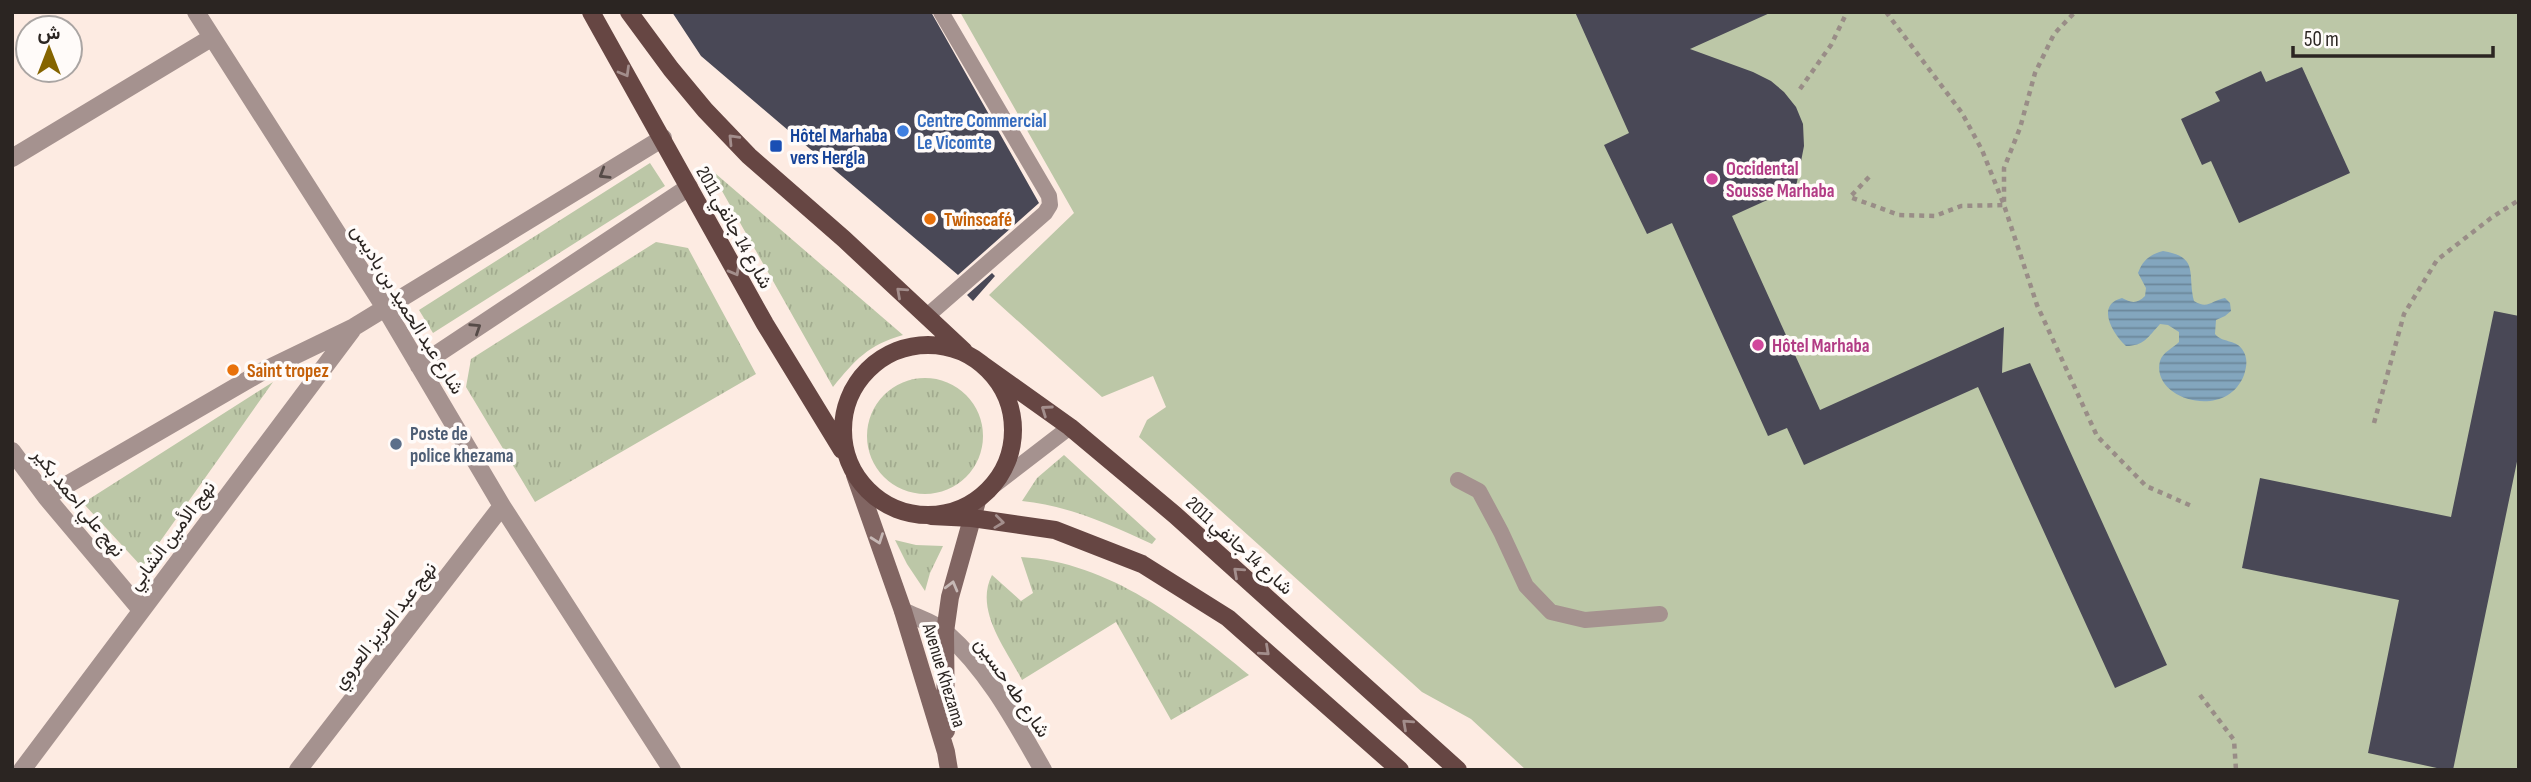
<svg xmlns="http://www.w3.org/2000/svg" width="2531" height="782" viewBox="0 0 2531 782" font-family="'Sofia Sans Condensed',Vazirmatn,sans-serif">
  <defs>
    <pattern id="grass-tufts" width="24" height="20" patternUnits="userSpaceOnUse" patternTransform="scale(1.75)"><rect width="24" height="20" fill="#bcc7a7"/><path d="M3 7l-1-3M5 7V3M7 7l1-3M15 17l-1-3M17 17v-4M19 17l1-3" fill="none" stroke="#a2ab8f"/></pattern>
    <pattern id="water-rules" width="6" height="5" patternUnits="userSpaceOnUse" patternTransform="scale(1.75)"><rect width="6" height="5" fill="#83a6be"/><path d="M0 2.5h6" fill="none" stroke="#6b879a"/></pattern>
  </defs>
  <rect width="100%" height="100%" fill="#fdebe2"/>
  <path fill="url(#grass-tufts)" d="M 650,163 L 665,186 L 433,333 L 419,310 Z
    M 709,168 L 903,335 C 868,345 855,360 833,387 Z
    M 656,242 L 688,248 L 756,374 L 535,502 L 466,387 L 471,359 Z
    M867 436a58 58 0 1 1 116 0a58 58 0 1 1-116 0Z
    M 273,382 L 142,567 L 83,503 Z
    M 1064,455 L 1156,539 L 1152,544 C 1109,524 1069,506 1022,501 L 1037,478 Z
    M 895,540 L 916,545 L 943,546 L 930,573 L 925,591 L 907,564 Z
    M 1021,557 C 1109,562 1184,621 1249,675 L 1171,720 L 1116,622 L 1022,680 C 1006,649 974,610 992,575 L 1021,601 L 1033,593 Z"/>
  <path fill="#bcc7a7" d="M 960,12 L 2519,12 L 2519,770 L 1526,770 L 1471,719 L 1422,692 L 1139,437 L 1147,420 L 1166,407 L 1153,376 L 1102,397 L 989,295 L 1074,213 Z"/>
  <path fill="url(#water-rules)" d="M 2163,251 C 2200,257 2187,274 2194,301 C 2208,310 2212,300 2225,298 L 2230,303 L 2231,311 L 2225,316 L 2216,320 L 2215,334 C 2222,343 2235,339 2242,349 C 2248,357 2247,366 2244,375 C 2226,422 2150,399 2160,361 C 2163,352 2173,348 2179,342 L 2179,332 L 2168,325 L 2160,324 C 2148,337 2144,346 2126,346 C 2113,334 2095,305 2122,298 C 2131,303 2137,304 2145,296 L 2146,288 L 2138,273 C 2143,260 2149,255 2163,251 Z"/>
  <path fill="#494856" d="M 672,12 L 931,12 L 1039,203 L 958,275 L 701,56 Z
    M 1575,12 L 1772,12 L 1690,49 L 1753,72 L 1771,81 L 1784,92 L 1796,107 L 1803,124 L 1804,146 L 1796,187 L 1732,216 L 1820,410 L 2004,327 L 2002,373 L 2030,363 L 2167,665 L 2115,688 L 1978,387 L 1804,465 L 1787,428 L 1768,436 L 1672,223 L 1647,234 L 1604,145 L 1629,133 Z
    M 2302,67 L 2350,173 L 2239,223 L 2211,161 L 2202,165 L 2181,119 L 2220,101 L 2215,92 L 2261,71 L 2266,82 Z
    M 992,273 L 995,276 L 973,301 L 967,295 Z
    M 2494,311 L 2519,316 L 2519,452 L 2453,770 L 2446,770 L 2368,753 L 2399,600 L 2242,568 L 2260,478 L 2451,517 Z"/>
  <g fill="none" stroke-linecap="round" stroke-linejoin="round">
    <path stroke="#998d87" stroke-width="4.5" stroke-dasharray="5 5" stroke-linecap="butt" d="M 1886,12 L 1962,113 L 1982,150 L 2004,205 L 2037,305 L 2097,436 L 2146,486 L 2194,507
      M 1800,89 L 1831,45 L 1847,12
      M 1869,177 L 1850,197 L 1899,215 L 1935,216 L 1961,206 L 2004,205 L 2004,168 L 2020,128 L 2035,73 L 2054,34 L 2075,12
      M 2374,423 L 2404,314 L 2437,260 L 2491,218 L 2519,200
      M 2200,695 L 2234,740 L 2236,770"/>
    <path stroke="#a5928f" stroke-width="16" d="M 927,316 L 1045,213 L 1050,205 L 1049,196 L 941,12
      M 1458,480 L 1479,491 L 1501,532 L 1526,586 L 1551,612 L 1585,620 L 1660,614
      M 988,490 L 1070,427"/>
    <path stroke="#a5928f" stroke-width="18" d="M 196,12 L 385,308 L 502,506 L 672,770
      M 12,158 L 211,38
      M 419,366 L 689,187
      M 12,451 L 46,497 L 141,610
      M 46,497 L 265,370 L 354,327 L 663,138
      M 903,611 C 917,618 935,623 946,633 C 988,670 1016,723 1043,770
      M 22,770 L 352,330
      M 298,770 L 502,506"/>
    <path stroke="#816562" stroke-width="18" d="M 855,475 L 903,611 L 946,752 L 949,770
      M 946,731 L 945,632 L 950,597 L 977,501"/>
    <path stroke="#664643" stroke-width="18" d="M 591,12 L 765,324 L 842,450
      M 629,12 L 671,69 L 705,110 L 749,156 L 844,239 L 964,351
      M843 430a85 85 0 1 1 170 0a85 85 0 1 1-170 0Z
      M 983,365 L 1070,427 L 1175,515 L 1458,770
      M 931,516 L 972,518 L 1055,530 L 1142,564 L 1228,618 L 1400,770"/>
  </g>
  <defs><path id="oneway-chevron" d="M-2-3.5L2.5 0L-2 3.5" fill="none" stroke-width="1.6" stroke-linecap="round" stroke-linejoin="round" transform="scale(1.75)"/></defs>
  <g stroke="#a38e8c">
    <use href="#oneway-chevron" transform="translate(625 72) rotate(60)"/>
    <use href="#oneway-chevron" transform="translate(733 139) rotate(-134)"/>
    <use href="#oneway-chevron" transform="translate(735 271) rotate(61)"/>
    <use href="#oneway-chevron" transform="translate(901 292) rotate(-138)"/>
    <use href="#oneway-chevron" transform="translate(1046 410) rotate(-145)"/>
    <use href="#oneway-chevron" transform="translate(999 522) rotate(7)"/>
    <use href="#oneway-chevron" transform="translate(1238 572) rotate(-138)"/>
    <use href="#oneway-chevron" transform="translate(1265 651) rotate(42)"/>
    <use href="#oneway-chevron" transform="translate(1407 724) rotate(-138)"/>
  </g>
  <g stroke="#564b48">
    <use href="#oneway-chevron" transform="translate(604 174) rotate(149)"/>
    <use href="#oneway-chevron" transform="translate(476 328) rotate(-33)"/>
  </g>
  <g stroke="#c6b8b5">
    <use href="#oneway-chevron" transform="translate(878 539) rotate(70)"/>
    <use href="#oneway-chevron" transform="translate(952 586) rotate(-75)"/>
  </g>
  <circle fill="#3f7fe0" stroke="#fffbf9" stroke-width="2.5" cx="903" cy="131" r="7"/>
  <rect fill="#1a4fb4" stroke="#fffbf9" stroke-width="2.5" x="769" y="139" width="14" height="14" rx="3.5"/>
  <g fill="#d1479c" stroke="#fffbf9" stroke-width="2.5">
    <circle cx="1712" cy="179" r="7"/>
    <circle cx="1758" cy="345" r="7"/>
  </g>
  <g fill="#e8710a" stroke="#fffbf9" stroke-width="2.5">
    <circle cx="930" cy="219" r="7"/>
    <circle cx="233" cy="370" r="7"/>
  </g>
  <circle fill="#5c6f8a" stroke="#fffbf9" stroke-width="2.5" cx="396" cy="444" r="7"/>
  <g text-anchor="middle" stroke-width="7" stroke-linejoin="round" paint-order="stroke">
    <g font-size="19" font-weight="bold" fill="#366cbe" stroke="#fffbf9" text-anchor="start">
      <text x="917" y="127">Centre Commercial<tspan x="917" dy="22">Le Vicomte</tspan></text>
    </g>
    <g font-size="19" font-weight="bold" fill="#164399" stroke="#fffbf9" text-anchor="start">
      <text x="790" y="142">Hôtel Marhaba<tspan x="790" dy="22">vers Hergla</tspan></text>
    </g>
    <g font-size="19" font-weight="bold" fill="#b23c85" stroke="#fffbf9" text-anchor="start">
      <text x="1726" y="175">Occidental<tspan x="1726" dy="22">Sousse Marhaba</tspan></text>
      <text x="1772" y="352">Hôtel Marhaba</text>
    </g>
    <g font-size="19" font-weight="bold" fill="#c56008" stroke="#fffbf9" text-anchor="start">
      <text x="944" y="226">Twinscafé</text>
      <text x="247" y="377">Saint tropez</text>
    </g>
    <g font-size="19" fill="#2b2522" stroke="#fffbf9">
      <text transform="translate(735 227) rotate(61)" y="7">شارع 14 جانفي 2011</text>
      <text transform="translate(408 309) rotate(58)" y="7">شارع عبد الحميد بن باديس</text>
      <text transform="translate(79 502) rotate(51)" y="7">نهج علي احمد بكير</text>
      <text transform="translate(171 535) rotate(-53)" y="7">نهج الأمين الشابي</text>
      <text transform="translate(1240 545) rotate(42)" y="7">شارع 14 جانفي 2011</text>
      <text transform="translate(384 625) rotate(-52)" y="7">نهج عبد العزيز العروي</text>
      <text transform="translate(945 675) rotate(73)" y="7">Avenue Khezama</text>
      <text transform="translate(1013 687) rotate(55)" y="7">شارع طه حسين</text>
    </g>
    <g font-size="19" font-weight="bold" fill="#4e5e75" stroke="#fffbf9" text-anchor="start">
      <text x="410" y="440">Poste de<tspan x="410" dy="22">police khezama</tspan></text>
    </g>
  </g>
  <rect width="2531" height="782" fill="none" stroke="#2b2522" stroke-width="28"/>
  <g transform="translate(49 49)"><circle r="33" fill="#fffbf9" stroke="#aaa5a3" stroke-width="2"/>
  <path d="M0-5L12 26L0 18L-12 26Z" fill="#856400"/>
  <text y="-10" font-size="19" font-weight="bold" text-anchor="middle" fill="#2b2522">ش</text>
  </g>
  <path d="M2293 46v10h200v-10" fill="none" stroke="#2b2522" stroke-width="3.5"/>
  <text x="2304" y="46" font-size="21" fill="#2b2522" stroke="#fffbf9" stroke-width="5" paint-order="stroke">50 m</text>
</svg>
